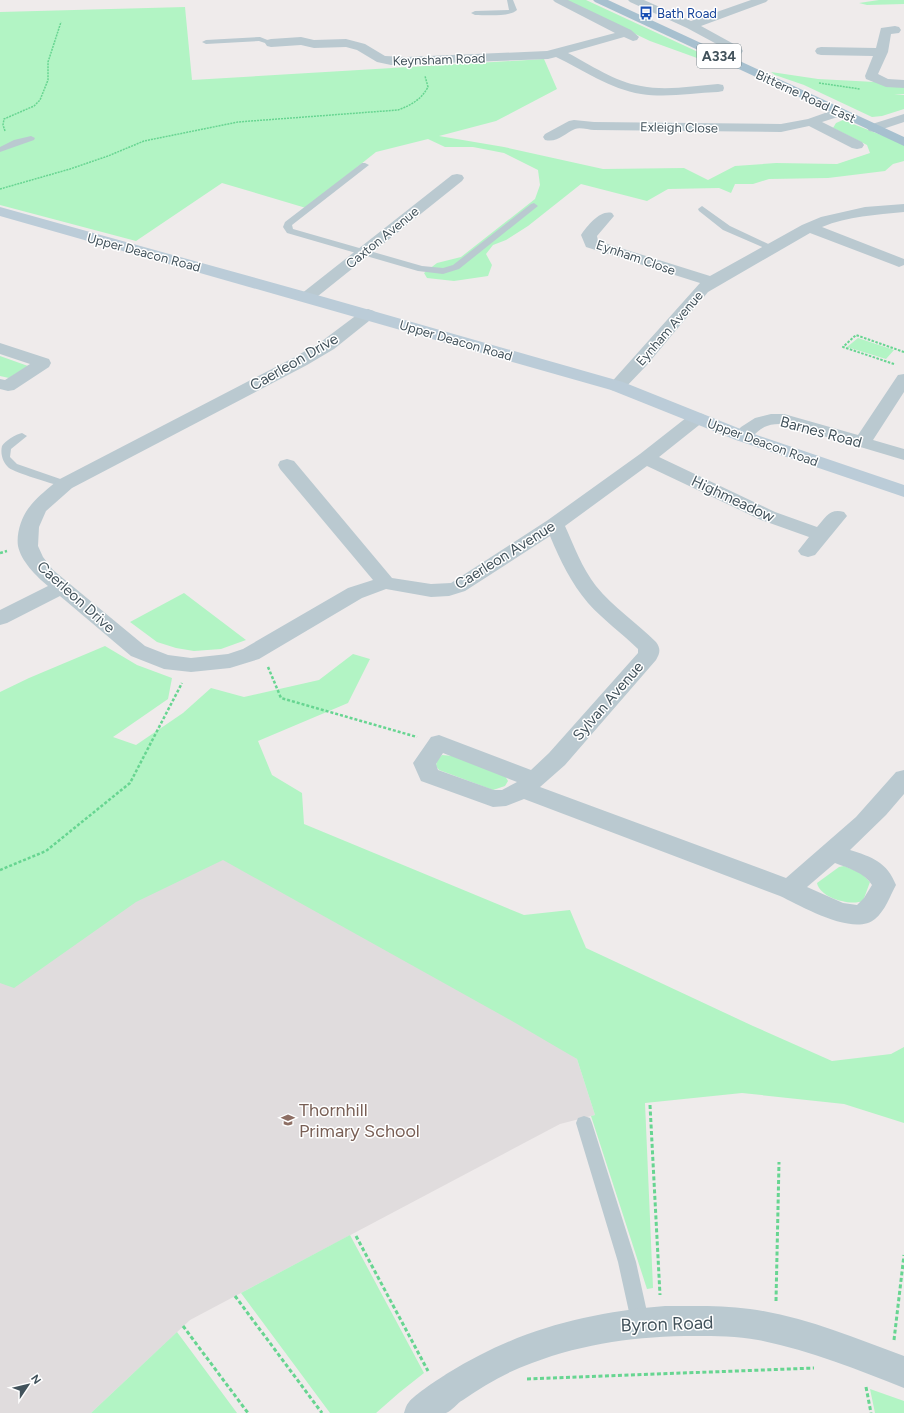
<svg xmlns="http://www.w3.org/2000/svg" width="904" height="1413" viewBox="0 0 904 1413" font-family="Figtree,sans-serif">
  <rect width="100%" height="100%" fill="#efebeb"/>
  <path fill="#e0dcdd" d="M 225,822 L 577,1059 L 595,1115 L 560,1124 L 190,1320 L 91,1413 L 0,1413 L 0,922 Z"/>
  <path fill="#b2f4c4" d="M 564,0 L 586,0 L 711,58 L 697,58 L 650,41 Z
    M 879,0 L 904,0 L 904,4 L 867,5 L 859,3 Z
    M 185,7 L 192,80 L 544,59 L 557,89 L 496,121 L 439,136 L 504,147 L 603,169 L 684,168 L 708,180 L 735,166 L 776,163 L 837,164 L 870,153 L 867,145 L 833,128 L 836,123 L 843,120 L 904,144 L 904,161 L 893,164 L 885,171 L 828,178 L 769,179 L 753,184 L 735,184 L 731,193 L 719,188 L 668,189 L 647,201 L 581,184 L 528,226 L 506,240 L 493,245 L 486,254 L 492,265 L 488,276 L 454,281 L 427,278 L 424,273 L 437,263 L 461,257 L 535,199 L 540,185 L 538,170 L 504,153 L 473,147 L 445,147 L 428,139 L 376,152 L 306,208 L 222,183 L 136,241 L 0,205 L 0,12 Z
    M 771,72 L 818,79 L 875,82 L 904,86 L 904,94 L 894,94 L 904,95 L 904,109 L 882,116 L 872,117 L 804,85 L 775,75 Z
    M 858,338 L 894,350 L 886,359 L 847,347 Z
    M 0,356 L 28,366 L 9,378 L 0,376 Z
    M 184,593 L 246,640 L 221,649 L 194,651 L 176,648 L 157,642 L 130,622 Z
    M 105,646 L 137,665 L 172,678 L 168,699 L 113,737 L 136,745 L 183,713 L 211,688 L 244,697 L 319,680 L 353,654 L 370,659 L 348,703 L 258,741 L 272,775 L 302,793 L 304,824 L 524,915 L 570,910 L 586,948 L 753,1026 L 832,1061 L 891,1054 L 904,1047 L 904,1123 L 844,1104 L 742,1093 L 645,1103 L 653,1288 L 647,1289 L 591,1116 L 595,1115 L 577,1059 L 512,1021 L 223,860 L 136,902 L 14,988 L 0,983 L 0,692 L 29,678 Z
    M 442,755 L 453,756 L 505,776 L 508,781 L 505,786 L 493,790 L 439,770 L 436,766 L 437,760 Z
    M 844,866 L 861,873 L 870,882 L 863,901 C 850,906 820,898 817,883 L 839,867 Z
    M 350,1235 L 424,1373 L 400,1392 L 376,1413 L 330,1413 L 241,1293 Z
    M 177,1332 L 237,1413 L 91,1413 Z
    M 870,1389 L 904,1401 L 904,1413 L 875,1413 Z"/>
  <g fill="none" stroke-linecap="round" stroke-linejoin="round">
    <path stroke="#67d591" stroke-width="1.5" stroke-dasharray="2 1" stroke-linecap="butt" d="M 819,83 L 860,89
      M 5,131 L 3,125 L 4,119 L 34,106 L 40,100 L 48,80 L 48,62 L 61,22
      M 0,189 L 70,169 L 108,156 L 144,141 L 238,122 L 398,110 C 411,105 421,100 428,87 L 425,76"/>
    <path stroke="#67d591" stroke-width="2" stroke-dasharray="2.5 1.5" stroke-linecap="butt" d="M 894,364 L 843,347 L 856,335 L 904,352"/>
    <path stroke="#67d591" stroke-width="2.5" stroke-dasharray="3 2" stroke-linecap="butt" d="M 0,553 L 7,551
      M 268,667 L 281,698 L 417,737
      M 0,870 L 46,851 L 130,783 L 182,683"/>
    <path stroke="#67d591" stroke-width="3" stroke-dasharray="4 2.5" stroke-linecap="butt" d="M 650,1105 L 660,1295
      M 356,1236 L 428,1371
      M 235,1296 L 322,1413
      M 776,1301 L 779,1162
      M 183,1326 L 248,1413
      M 894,1340 L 904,1255
      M 527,1379 L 814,1368
      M 866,1387 L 871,1413"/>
    <path fill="#bac9d0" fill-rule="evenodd" d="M 507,0 L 513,0 L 517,10 C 510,17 486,15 475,15 L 471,13 L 475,11 L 509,10 Z
      M 260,37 L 275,43 L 271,45 L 259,41 L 206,44 L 202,42 L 206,40 Z
      M 31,136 L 35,138 L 34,140 L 0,152 L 0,147 L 14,140 Z
      M 362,163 L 365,163 L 369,165 L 292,225 L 293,229 L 422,266 L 443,268 L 453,265 L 531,204 L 534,203 L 538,206 L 459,269 L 443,274 L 418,271 L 287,233 L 283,227 L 285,222 Z
      M 702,206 L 730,226 L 777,248 L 775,250 L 769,250 L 723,230 L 699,211 L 698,209 Z
      M 22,433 L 27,436 L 11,449 L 10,457 L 17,464 L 69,482 L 71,484 L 69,486 L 61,486 C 50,483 16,473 9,468 C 3,463 0,454 2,446 C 5,441 16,434 22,433 Z
      M 584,1116 L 590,1118 L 592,1123 L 636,1262 L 649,1321 L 646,1327 L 640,1330 L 634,1327 L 631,1321 L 618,1262 L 576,1123 L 578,1118 Z"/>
    <path fill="#bac9d0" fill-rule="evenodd" d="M 553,0 L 568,0 L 631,30 L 639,37 L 637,40 L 633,41 L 624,37 L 568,53 C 591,65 615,82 641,86 C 666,91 693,86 718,84 L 723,85 L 724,88 L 723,91 L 718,92 C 693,93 666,98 641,94 C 610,89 583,70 556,57 L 548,59 L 391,65 L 377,62 L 357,50 L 346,47 L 314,48 L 301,45 L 271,47 L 267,46 L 265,43 L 267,40 L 271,39 L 301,37 L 314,40 L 346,39 L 365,44 L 385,56 L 406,57 L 547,51 L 615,33 L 555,2 Z
      M 628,0 L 644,0 L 691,21 L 751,0 L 768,0 L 766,2 L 701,26 L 741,48 L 743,51 L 741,54 L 737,55 L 687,28 L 630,2 Z
      M 895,26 L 899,27 L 901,30 L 899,33 L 891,34 L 888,52 L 878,74 L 888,79 L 904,80 L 904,88 L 886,87 L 866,79 L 865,76 L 873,56 L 821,55 L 817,54 L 815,51 L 817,48 L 821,47 L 876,48 L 881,28 Z
      M 839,108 L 844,109 L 846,112 L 844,115 L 822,122 L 862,142 L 864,145 L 862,148 L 857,149 L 852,148 L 809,126 L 781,132 L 594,130 C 589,130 580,127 575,129 C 565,133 558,143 545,140 L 543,137 L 545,134 L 569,121 L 574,120 L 594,122 L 781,124 L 808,119 Z
      M 904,114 L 904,122 L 874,132 L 869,131 L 867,128 L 869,125 Z
      M 457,174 L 462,175 L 464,178 L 462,181 L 313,300 L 307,302 L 301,300 L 299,297 L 301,294 L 452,175 Z
      M 904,204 L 904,212 C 876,215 848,216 822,227 L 904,259 L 904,265 L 899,267 L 894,265 L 810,233 L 708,292 L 646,366 L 623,390 L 617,391 L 611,390 L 608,386 L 700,283 L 586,247 L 581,235 C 588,225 600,210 612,213 L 614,216 L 597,236 L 598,241 L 710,276 L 802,225 L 821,217 L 865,207 Z
      M 368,309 L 374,311 L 376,314 L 374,317 L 334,349 L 307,365 L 72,488 L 46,511 L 39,527 L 38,546 L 43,557 L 53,570 L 145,646 L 168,655 L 191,658 L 228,654 L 243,649 L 348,588 L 373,580 L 280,469 L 278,465 L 280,461 L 287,459 L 294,461 L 392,578 L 431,584 L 451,583 L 548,520 L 640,454 L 691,414 L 697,413 L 703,414 L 706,418 L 703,422 L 659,457 L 775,512 L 817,527 C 826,517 830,508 844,512 L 847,516 L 815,555 L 808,557 L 801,555 L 798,551 L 809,537 L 761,520 L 647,466 L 565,526 C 574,546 582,568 596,586 C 613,607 637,623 656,642 C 661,649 660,653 656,660 L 565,765 L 540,787 L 786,878 L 856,817 L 896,772 L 904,770 L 904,794 L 886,815 L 850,850 C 872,857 887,862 896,885 C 890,896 885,911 875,919 C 854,937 801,906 780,896 L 524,799 L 506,806 L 493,807 L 421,781 L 413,763 L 431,737 L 439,735 L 531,770 L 549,753 L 638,653 L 638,649 C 622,633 603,620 588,603 C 571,583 560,560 550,536 L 465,591 L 449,596 L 431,597 L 386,589 L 362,598 L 259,659 L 230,668 L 191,672 L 164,669 L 131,656 L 60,596 L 7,623 L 0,625 L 0,610 L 48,586 C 36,576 21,561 18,546 C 16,533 22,515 31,505 C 38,496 49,488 58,480 L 295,357 L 322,341 L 362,311 ZM 443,753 L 517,782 L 502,790 L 494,790 L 438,770 L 436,764 ZM 835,863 C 848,868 865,873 872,885 L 864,898 L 857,905 L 843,903 L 807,887 Z
      M 0,343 L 49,359 L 51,363 L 49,367 L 14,390 L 8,391 L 0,389 L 0,379 L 5,380 L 30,364 L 0,354 Z
      M 904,374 L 904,392 L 873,440 L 904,449 L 904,460 L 783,424 C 778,424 772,424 767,426 C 753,431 752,444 736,440 L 733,436 L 741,427 L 755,418 L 771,414 L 784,414 L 858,435 L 898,375 Z
      M 665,1306 C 693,1306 722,1305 750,1309 C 803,1316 854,1338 904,1356 L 904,1388 C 856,1369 808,1350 758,1340 C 737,1336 716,1336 695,1336 C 638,1336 585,1343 532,1363 C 507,1372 484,1385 463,1400 C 457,1403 452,1411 446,1413 C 440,1413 412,1413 404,1413 C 405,1410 406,1405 409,1402 C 414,1395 440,1378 448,1373 C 518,1330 584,1313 665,1306 Z"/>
    <path fill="#bbccd8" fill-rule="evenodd" d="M 0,207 L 324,297 L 623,382 L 748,432 L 904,485 L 904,497 L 736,440 L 611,390 L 0,216 Z"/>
    <path fill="#a7c0cf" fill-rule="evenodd" d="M 593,0 L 608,0 L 904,137 L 904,146 L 595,2 Z"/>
  </g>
  <defs>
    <g id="bus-bare" transform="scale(1.08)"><path d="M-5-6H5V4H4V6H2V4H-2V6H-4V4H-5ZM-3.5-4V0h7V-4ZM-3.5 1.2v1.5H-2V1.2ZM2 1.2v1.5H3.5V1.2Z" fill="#1a4fb4" stroke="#fff" stroke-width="2.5" paint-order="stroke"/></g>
    <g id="school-bare" transform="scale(1.08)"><path d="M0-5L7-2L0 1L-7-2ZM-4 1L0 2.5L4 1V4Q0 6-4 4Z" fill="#8d6e63" stroke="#fff" stroke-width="2.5" paint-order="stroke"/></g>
  </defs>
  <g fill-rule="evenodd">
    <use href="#bus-bare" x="646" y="13"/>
    <use href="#school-bare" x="288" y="1120"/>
  </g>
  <g text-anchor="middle" stroke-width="3" stroke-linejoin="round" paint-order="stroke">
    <g font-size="13" fill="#164399" stroke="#fff" text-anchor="start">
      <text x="657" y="18">Bath Road</text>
    </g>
    <g font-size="13" fill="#42525b" stroke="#fff">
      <text transform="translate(439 59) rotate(-2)" y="5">Keynsham Road</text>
      <text transform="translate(806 96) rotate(25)" y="5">Bitterne Road East</text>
      <text transform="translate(679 127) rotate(1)" y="5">Exleigh Close</text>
      <text transform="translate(382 237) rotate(-39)" y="5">Caxton Avenue</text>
      <text transform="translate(144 252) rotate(15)" y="5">Upper Deacon Road</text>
      <text transform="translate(636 257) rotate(19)" y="5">Eynham Close</text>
      <text transform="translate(669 328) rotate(-49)" y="5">Eynham Avenue</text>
      <text transform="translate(456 340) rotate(16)" y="5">Upper Deacon Road</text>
      <text transform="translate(763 442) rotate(20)" y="5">Upper Deacon Road</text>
    </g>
    <rect fill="#fff" stroke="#7b868c" stroke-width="1" x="697" y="44" width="44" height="24" rx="3"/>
    <g font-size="14" font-weight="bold" fill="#42525b">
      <text x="719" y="61">A334</text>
    </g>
    <g font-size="15" fill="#42525b" stroke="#fff">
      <text transform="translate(294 362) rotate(-30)" y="5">Caerleon Drive</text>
      <text transform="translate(821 432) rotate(15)" y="5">Barnes Road</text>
      <text transform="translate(733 499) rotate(25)" y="5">Highmeadow</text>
      <text transform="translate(505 555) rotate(-32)" y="5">Caerleon Avenue</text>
      <text transform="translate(76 597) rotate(42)" y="5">Caerleon Drive</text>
      <text transform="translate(608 701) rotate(-49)" y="5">Sylvan Avenue</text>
    </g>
    <g font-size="18" fill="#785e54" stroke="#fff" text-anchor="start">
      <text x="299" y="1116">Thornhill<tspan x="299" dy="21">Primary School</tspan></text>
    </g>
    <g font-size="18" fill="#42525b" stroke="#fff">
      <text transform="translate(667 1324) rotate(-2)" y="6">Byron Road</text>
    </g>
  </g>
  <g transform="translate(28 1385) rotate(55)" stroke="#ffffff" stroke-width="3" paint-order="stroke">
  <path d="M0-3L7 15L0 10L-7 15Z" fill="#42525b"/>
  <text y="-6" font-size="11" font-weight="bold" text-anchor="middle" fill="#42525b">N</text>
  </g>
</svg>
